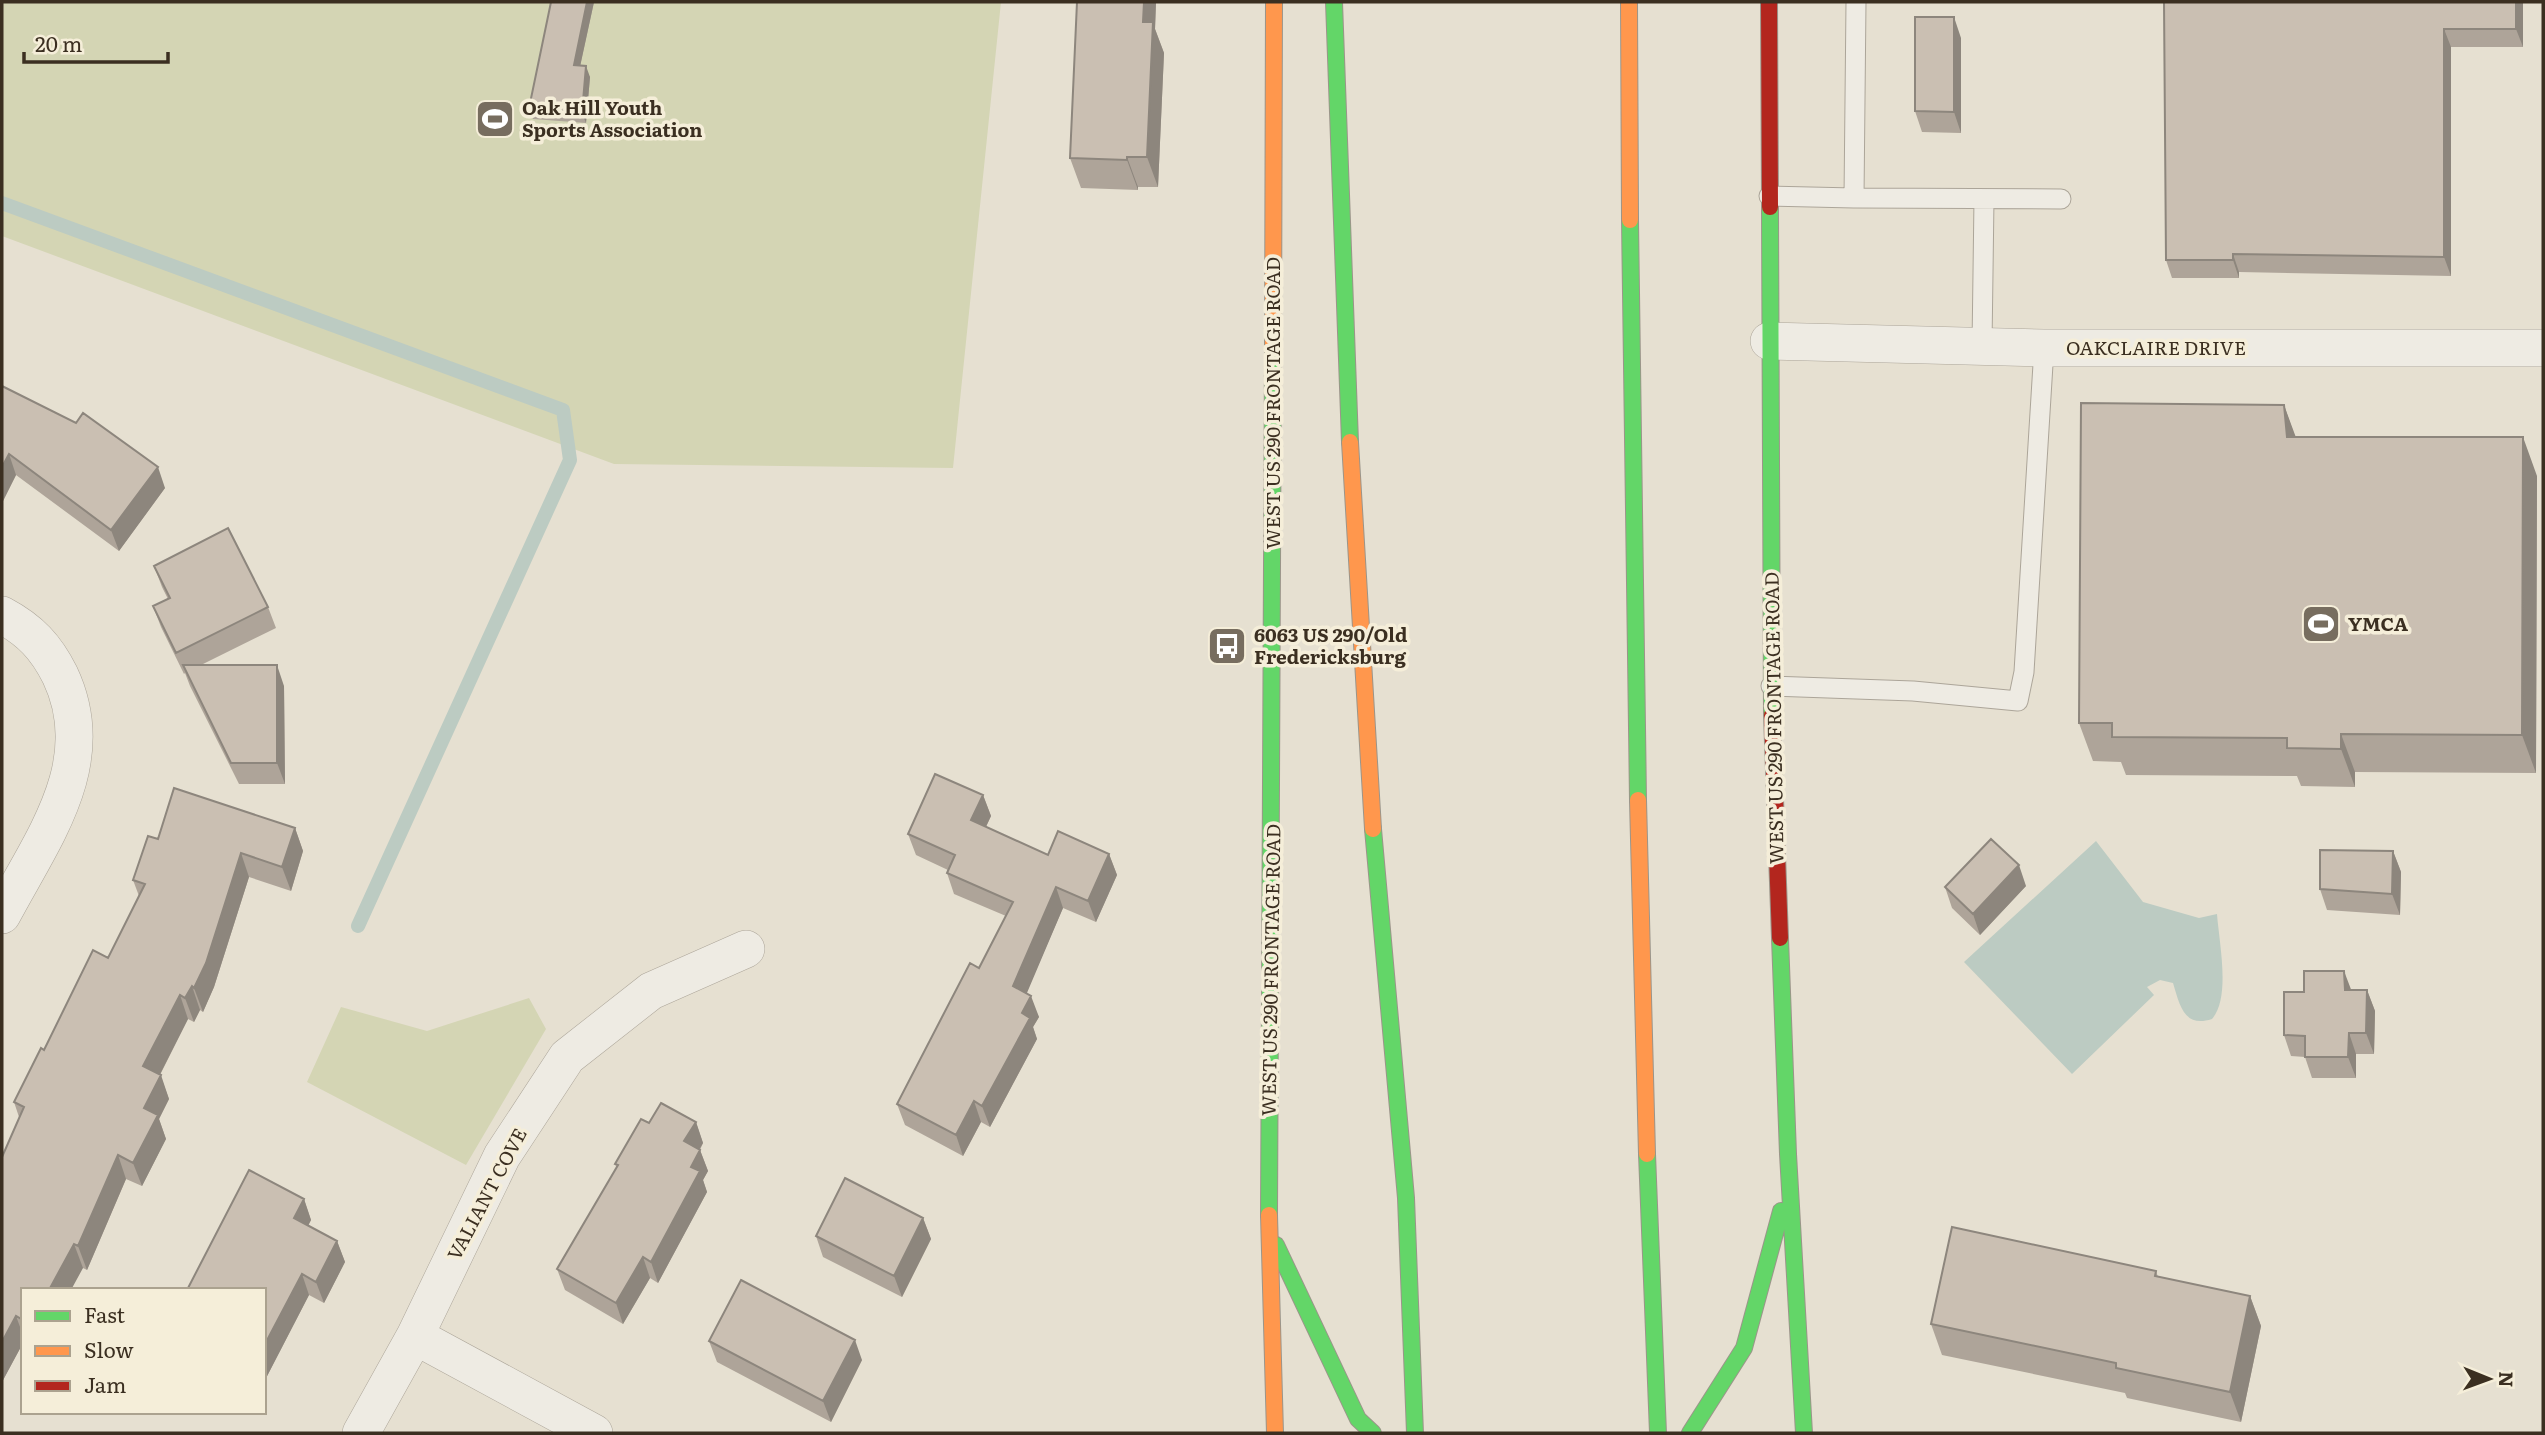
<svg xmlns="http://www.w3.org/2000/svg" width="2545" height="1435" viewBox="0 0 2545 1435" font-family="Literata,serif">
  <rect width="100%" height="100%" fill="#e6e0d1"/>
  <path fill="#d4d5b4" d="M 2,2 L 1001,2 L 953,468 L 614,464 L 2,236 Z
    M 529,998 L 546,1029 L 466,1165 L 307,1082 L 341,1007 L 427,1031 Z"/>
  <path fill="#bccbc2" d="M 2096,841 L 2143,902 L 2199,918 L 2217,914 C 2219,942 2231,998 2212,1019 C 2184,1028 2180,1006 2173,983 L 2160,980 L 2147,987 L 2154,995 L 2072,1074 L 1964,962 Z"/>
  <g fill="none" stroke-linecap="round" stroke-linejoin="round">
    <path stroke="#bccbc2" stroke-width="14" d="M 2,203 L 563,410 L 570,460 L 358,926"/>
    <g stroke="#aca599" stroke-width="21">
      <path id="lane" d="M 1769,196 L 1854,198 L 1856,2
        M 1854,198 L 2061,199
        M 1982,346 L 1984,199
        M 1771,686 L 1913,691 L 2018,701 L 2024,672 L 2044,348"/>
    </g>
    <g stroke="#aca599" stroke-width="38">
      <path id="street" d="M 1769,341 L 2044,348 L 2543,348
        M 2,615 C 30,630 46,647 60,675 C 102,763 42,839 2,915
        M 415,1336 L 594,1433
        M 361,1433 L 415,1336 L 502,1156 L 567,1057 L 651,991 L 746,949"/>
    </g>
    <g stroke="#9b958a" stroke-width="18">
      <path id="fast" d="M 1334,2 L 1350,442
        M 1770,207 L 1772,715
        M 1630,220 L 1638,800
        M 1373,829 L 1406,1198 L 1415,1433
        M 1780,938 L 1788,1154 L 1804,1433
        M 1647,1154 L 1658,1433
        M 1269,1215 L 1273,348
        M 1276,1245 L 1358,1419 L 1373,1433
        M 1690,1433 L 1744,1348 L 1781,1211"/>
    </g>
    <g stroke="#9b958a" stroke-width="18">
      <path id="slow" d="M 1629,2 L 1630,220
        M 1273,348 L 1274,2
        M 1350,442 L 1373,829
        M 1638,800 L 1647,1154
        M 1269,1215 L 1275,1433"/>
    </g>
    <g stroke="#9b958a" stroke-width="18">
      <path id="jam" d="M 1769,2 L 1770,207
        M 1772,715 L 1780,938"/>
    </g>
    <use href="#lane" stroke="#eeebe3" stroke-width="19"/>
    <use href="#street" stroke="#eeebe3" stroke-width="37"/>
    <use href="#fast" stroke="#63d668" stroke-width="16"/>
    <use href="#slow" stroke="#ff974d" stroke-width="16"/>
    <use href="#jam" stroke="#b3261e" stroke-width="16"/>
  </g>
  <path fill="#aea499" d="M 551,2 L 594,2 L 580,66 L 590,77 L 586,123 L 533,119 L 529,108 Z
    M 1077,2 L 1156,2 L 1155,29 L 1164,53 L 1158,187 L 1138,187 L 1138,190 L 1081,188 L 1070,158 Z
    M 2164,2 L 2523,2 L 2523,47 L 2451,47 L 2451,276 L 2239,272 L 2239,278 L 2172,278 L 2166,260 Z
    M 1961,38 L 1961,133 L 1922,132 L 1915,111 Z
    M 2,386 L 165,488 L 119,551 L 16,475 L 2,503 Z
    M 2284,405 L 2295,437 L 2537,476 L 2536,773 L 2355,772 L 2355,787 L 2301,786 L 2297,776 L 2126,775 L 2121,762 L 2093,761 L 2079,723 Z
    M 154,566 L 268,607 L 276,628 L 201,665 L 284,686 L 285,784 L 239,784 L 190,686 L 185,673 L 184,674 L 161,627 L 153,606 L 168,599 L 162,587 Z
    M 983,795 L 991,816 L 986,827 L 1048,855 L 1109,854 L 1117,875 L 1096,922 L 1063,908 L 1026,993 L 1039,1017 L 1033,1027 L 1037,1039 L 990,1127 L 981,1122 L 963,1156 L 905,1125 L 897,1104 L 979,968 L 1006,916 L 954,894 L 947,873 L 948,870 L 916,855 L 908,834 Z
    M 295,828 L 303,851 L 291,891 L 249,877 L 214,987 L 203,1012 L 200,1010 L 194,1022 L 188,1019 L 160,1075 L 169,1099 L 159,1119 L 166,1139 L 142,1186 L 126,1179 L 87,1270 L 83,1268 L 23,1290 L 23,1343 L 2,1382 L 19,1117 L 14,1102 L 44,1050 L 108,958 L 139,896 L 133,880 L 158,839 Z
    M 2393,851 L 2401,872 L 2400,915 L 2327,910 L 2320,889 Z
    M 2026,886 L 1980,935 L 1952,908 L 1945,887 Z
    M 2351,990 L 2367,990 L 2375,1011 L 2374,1054 L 2356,1054 L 2356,1078 L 2312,1078 L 2305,1057 L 2291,1056 L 2284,1035 L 2304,992 Z
    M 696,1122 L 703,1143 L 700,1150 L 708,1171 L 703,1180 L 707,1192 L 658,1283 L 650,1278 L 623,1324 L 565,1290 L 557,1269 L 617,1168 L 615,1164 L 649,1123 Z
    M 304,1199 L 311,1220 L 308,1226 L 337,1241 L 345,1262 L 324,1303 L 309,1295 L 264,1382 Z
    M 923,1218 L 931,1239 L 902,1297 L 823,1257 L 816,1236 Z
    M 2156,1271 L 2158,1277 L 2250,1296 L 2261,1326 L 2241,1422 L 2127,1398 L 2125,1393 L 1942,1355 L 1931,1324 Z
    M 709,1341 L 862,1360 L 831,1422 L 717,1362 Z"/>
  <path fill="#8d867d" d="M 587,2 L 594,2 L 578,76 L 574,65 Z
    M 1144,2 L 1156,2 L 1155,29 L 1164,53 L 1158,187 L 1147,157 L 1143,22 Z
    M 2516,2 L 2523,2 L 2523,47 L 2516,29 Z
    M 1954,17 L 1961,38 L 1961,133 L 1954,112 Z
    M 2444,29 L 2451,47 L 2451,276 L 2444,257 Z
    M 586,66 L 590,77 L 586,123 L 582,113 Z
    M 1127,157 L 1138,187 L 1138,190 L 1127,160 Z
    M 2233,254 L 2239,272 L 2239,278 L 2233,260 Z
    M 2284,405 L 2298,443 L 2287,437 Z
    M 2523,437 L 2537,476 L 2536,773 L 2522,735 Z
    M 9,454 L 16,475 L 2,503 L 2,467 Z
    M 158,467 L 165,488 L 119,551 L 111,530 Z
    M 277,665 L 284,686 L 285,784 L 277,763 Z
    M 2341,734 L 2355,772 L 2355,787 L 2341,749 Z
    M 983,795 L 991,816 L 979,841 L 971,820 Z
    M 295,828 L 303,851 L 291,891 L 282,867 Z
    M 2393,851 L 2401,872 L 2400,915 L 2392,894 Z
    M 241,853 L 249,877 L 214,987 L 203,1012 L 194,988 Z
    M 1109,854 L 1117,875 L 1096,922 L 1088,901 Z
    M 2019,865 L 2026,886 L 1980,935 L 1973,914 Z
    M 1056,887 L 1063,908 L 1021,1007 L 1013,986 Z
    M 2344,971 L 2352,992 L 2345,990 Z
    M 192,986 L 200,1010 L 194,1022 L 185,998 Z
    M 2367,990 L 2375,1011 L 2374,1054 L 2366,1033 Z
    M 180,995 L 188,1019 L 152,1090 L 143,1066 Z
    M 1031,996 L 1039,1017 L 1033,1027 L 1037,1039 L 990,1127 L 982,1106 L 1022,1013 Z
    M 2349,1033 L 2356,1054 L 2356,1078 L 2348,1057 Z
    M 161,1075 L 169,1099 L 159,1119 L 166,1139 L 142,1186 L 133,1163 L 144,1108 Z
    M 974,1101 L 981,1122 L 963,1156 L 956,1135 Z
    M 696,1122 L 703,1143 L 692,1162 L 684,1141 Z
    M 700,1150 L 708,1171 L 703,1180 L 707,1192 L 658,1283 L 651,1262 L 691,1167 Z
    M 118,1155 L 126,1179 L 87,1270 L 78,1246 Z
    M 304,1199 L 311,1220 L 301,1239 L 294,1218 Z
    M 923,1218 L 931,1239 L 902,1297 L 894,1276 Z
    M 337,1241 L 345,1262 L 324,1303 L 316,1282 Z
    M 74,1244 L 83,1268 L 71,1290 L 49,1290 Z
    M 643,1257 L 650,1278 L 623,1324 L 616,1303 Z
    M 302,1274 L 309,1295 L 264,1382 L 264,1346 Z
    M 2250,1296 L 2261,1326 L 2241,1422 L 2230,1392 Z
    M 16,1316 L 23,1335 L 23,1343 L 2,1382 L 2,1342 Z
    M 855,1340 L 862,1360 L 831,1422 L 823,1401 Z"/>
  <path fill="#cabfb2" stroke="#8d867d" stroke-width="2" d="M 551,2 L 587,2 L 574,65 L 586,66 L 582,113 L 529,108 Z
    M 1077,2 L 1144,2 L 1143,22 L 1153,22 L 1147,157 L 1127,157 L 1127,160 L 1070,158 Z
    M 2164,2 L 2516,2 L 2516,29 L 2444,29 L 2444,257 L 2233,254 L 2233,260 L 2166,260 Z
    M 1915,17 L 1954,17 L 1954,112 L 1915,111 Z
    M 2,386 L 76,423 L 83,413 L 158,467 L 111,530 L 9,454 L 2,467 Z
    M 2081,403 L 2284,405 L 2287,437 L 2523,437 L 2522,735 L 2341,734 L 2341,749 L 2287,748 L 2287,738 L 2112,737 L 2112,723 L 2079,723 Z
    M 228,528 L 268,607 L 176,653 L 153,606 L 170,598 L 154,566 Z
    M 183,665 L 277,665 L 277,763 L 231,763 Z
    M 935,774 L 983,795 L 971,820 L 1048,855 L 1058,831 L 1109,854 L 1088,901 L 1056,887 L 1013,986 L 1031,996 L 1022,1013 L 1030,1018 L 982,1106 L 974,1101 L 956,1135 L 897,1104 L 970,963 L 979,968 L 1013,902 L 947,873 L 955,855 L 908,834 Z
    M 174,788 L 295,828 L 282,867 L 241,853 L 206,963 L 194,988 L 192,986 L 185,998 L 180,995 L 143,1066 L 161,1075 L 144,1108 L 158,1115 L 133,1163 L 118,1155 L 78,1246 L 74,1244 L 49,1290 L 23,1290 L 23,1320 L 16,1316 L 2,1342 L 2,1157 L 24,1107 L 14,1102 L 41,1048 L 44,1050 L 93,950 L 108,958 L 145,884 L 133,880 L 148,836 L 158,839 Z
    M 1991,839 L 2019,865 L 1973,914 L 1945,887 Z
    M 2320,850 L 2393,851 L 2392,894 L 2320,889 Z
    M 2304,971 L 2344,971 L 2345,990 L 2367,990 L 2366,1033 L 2349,1033 L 2348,1057 L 2305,1057 L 2305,1036 L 2284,1035 L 2284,992 L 2304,992 Z
    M 661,1103 L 696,1122 L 684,1141 L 700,1150 L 691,1167 L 700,1171 L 651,1262 L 643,1257 L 616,1303 L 557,1269 L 618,1165 L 615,1164 L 641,1119 L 649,1123 Z
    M 249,1170 L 304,1199 L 294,1218 L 337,1241 L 316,1282 L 302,1274 L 264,1346 L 264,1290 L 187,1290 Z
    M 845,1178 L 923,1218 L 894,1276 L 816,1236 Z
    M 1952,1227 L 2156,1271 L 2155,1276 L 2250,1296 L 2230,1392 L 2116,1368 L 2116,1363 L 1931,1324 Z
    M 741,1280 L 855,1340 L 823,1401 L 709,1341 Z"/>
  <defs>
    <g id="stadium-square" transform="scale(2.0125)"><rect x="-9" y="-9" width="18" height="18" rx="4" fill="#776d5f" stroke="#f5eed9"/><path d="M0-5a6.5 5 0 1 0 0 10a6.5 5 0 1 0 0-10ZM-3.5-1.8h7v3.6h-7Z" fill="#fff"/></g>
    <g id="bus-square" transform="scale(2.0125)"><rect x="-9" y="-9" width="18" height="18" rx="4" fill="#776d5f" stroke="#f5eed9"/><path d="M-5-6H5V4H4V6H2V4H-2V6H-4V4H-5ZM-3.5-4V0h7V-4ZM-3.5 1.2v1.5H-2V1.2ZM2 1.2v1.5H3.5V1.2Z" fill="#fff"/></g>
  </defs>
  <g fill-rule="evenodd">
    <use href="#stadium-square" x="495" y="119"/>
    <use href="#stadium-square" x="2321" y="624"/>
    <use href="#bus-square" x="1227" y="646"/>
  </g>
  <g text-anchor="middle" stroke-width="7" stroke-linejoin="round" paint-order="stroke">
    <g font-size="19" font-weight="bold" fill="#3b2f21" stroke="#f5eed9" text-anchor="start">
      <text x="522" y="115">Oak Hill Youth<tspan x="522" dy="22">Sports Association</tspan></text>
      <text x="2348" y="631">YMCA</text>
      <text x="1254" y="642">6063 US 290/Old<tspan x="1254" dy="22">Fredericksburg</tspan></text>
    </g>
    <g font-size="19" fill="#3b2f21" stroke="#f5eed9">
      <text x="2156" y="355">OAKCLAIRE DRIVE</text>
      <text transform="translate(1273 403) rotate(-90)" y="7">WEST US 290 FRONTAGE ROAD</text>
      <text transform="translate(1774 718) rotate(-91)" y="7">WEST US 290 FRONTAGE ROAD</text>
      <text transform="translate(1271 970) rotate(-89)" y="7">WEST US 290 FRONTAGE ROAD</text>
      <text transform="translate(487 1194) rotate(-62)" y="7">VALIANT COVE</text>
    </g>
  </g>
  <rect width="2545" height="1435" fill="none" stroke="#3b2f21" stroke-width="7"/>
  <rect x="21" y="1288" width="245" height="126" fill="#f5eed9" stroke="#aba28f" stroke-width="2"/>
  <rect x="35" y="1311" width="35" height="10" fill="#63d668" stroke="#aba28f" stroke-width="2"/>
  <text x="84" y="1323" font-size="21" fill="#3b2f21">Fast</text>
  <rect x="35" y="1346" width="35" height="10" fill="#ff974d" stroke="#aba28f" stroke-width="2"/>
  <text x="84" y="1358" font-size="21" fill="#3b2f21">Slow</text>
  <rect x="35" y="1381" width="35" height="10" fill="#b3261e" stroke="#aba28f" stroke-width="2"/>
  <text x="84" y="1393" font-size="21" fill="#3b2f21">Jam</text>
  <g transform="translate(2489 1379) rotate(91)" stroke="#f5eed9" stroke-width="5" paint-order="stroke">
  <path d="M0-5L12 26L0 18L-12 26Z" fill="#3b2f21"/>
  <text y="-10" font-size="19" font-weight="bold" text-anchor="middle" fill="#3b2f21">N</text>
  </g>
  <path d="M24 52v10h144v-10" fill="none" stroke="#3b2f21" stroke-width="3.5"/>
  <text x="35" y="52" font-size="21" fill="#3b2f21" stroke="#f5eed9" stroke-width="5" paint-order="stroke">20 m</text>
</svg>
